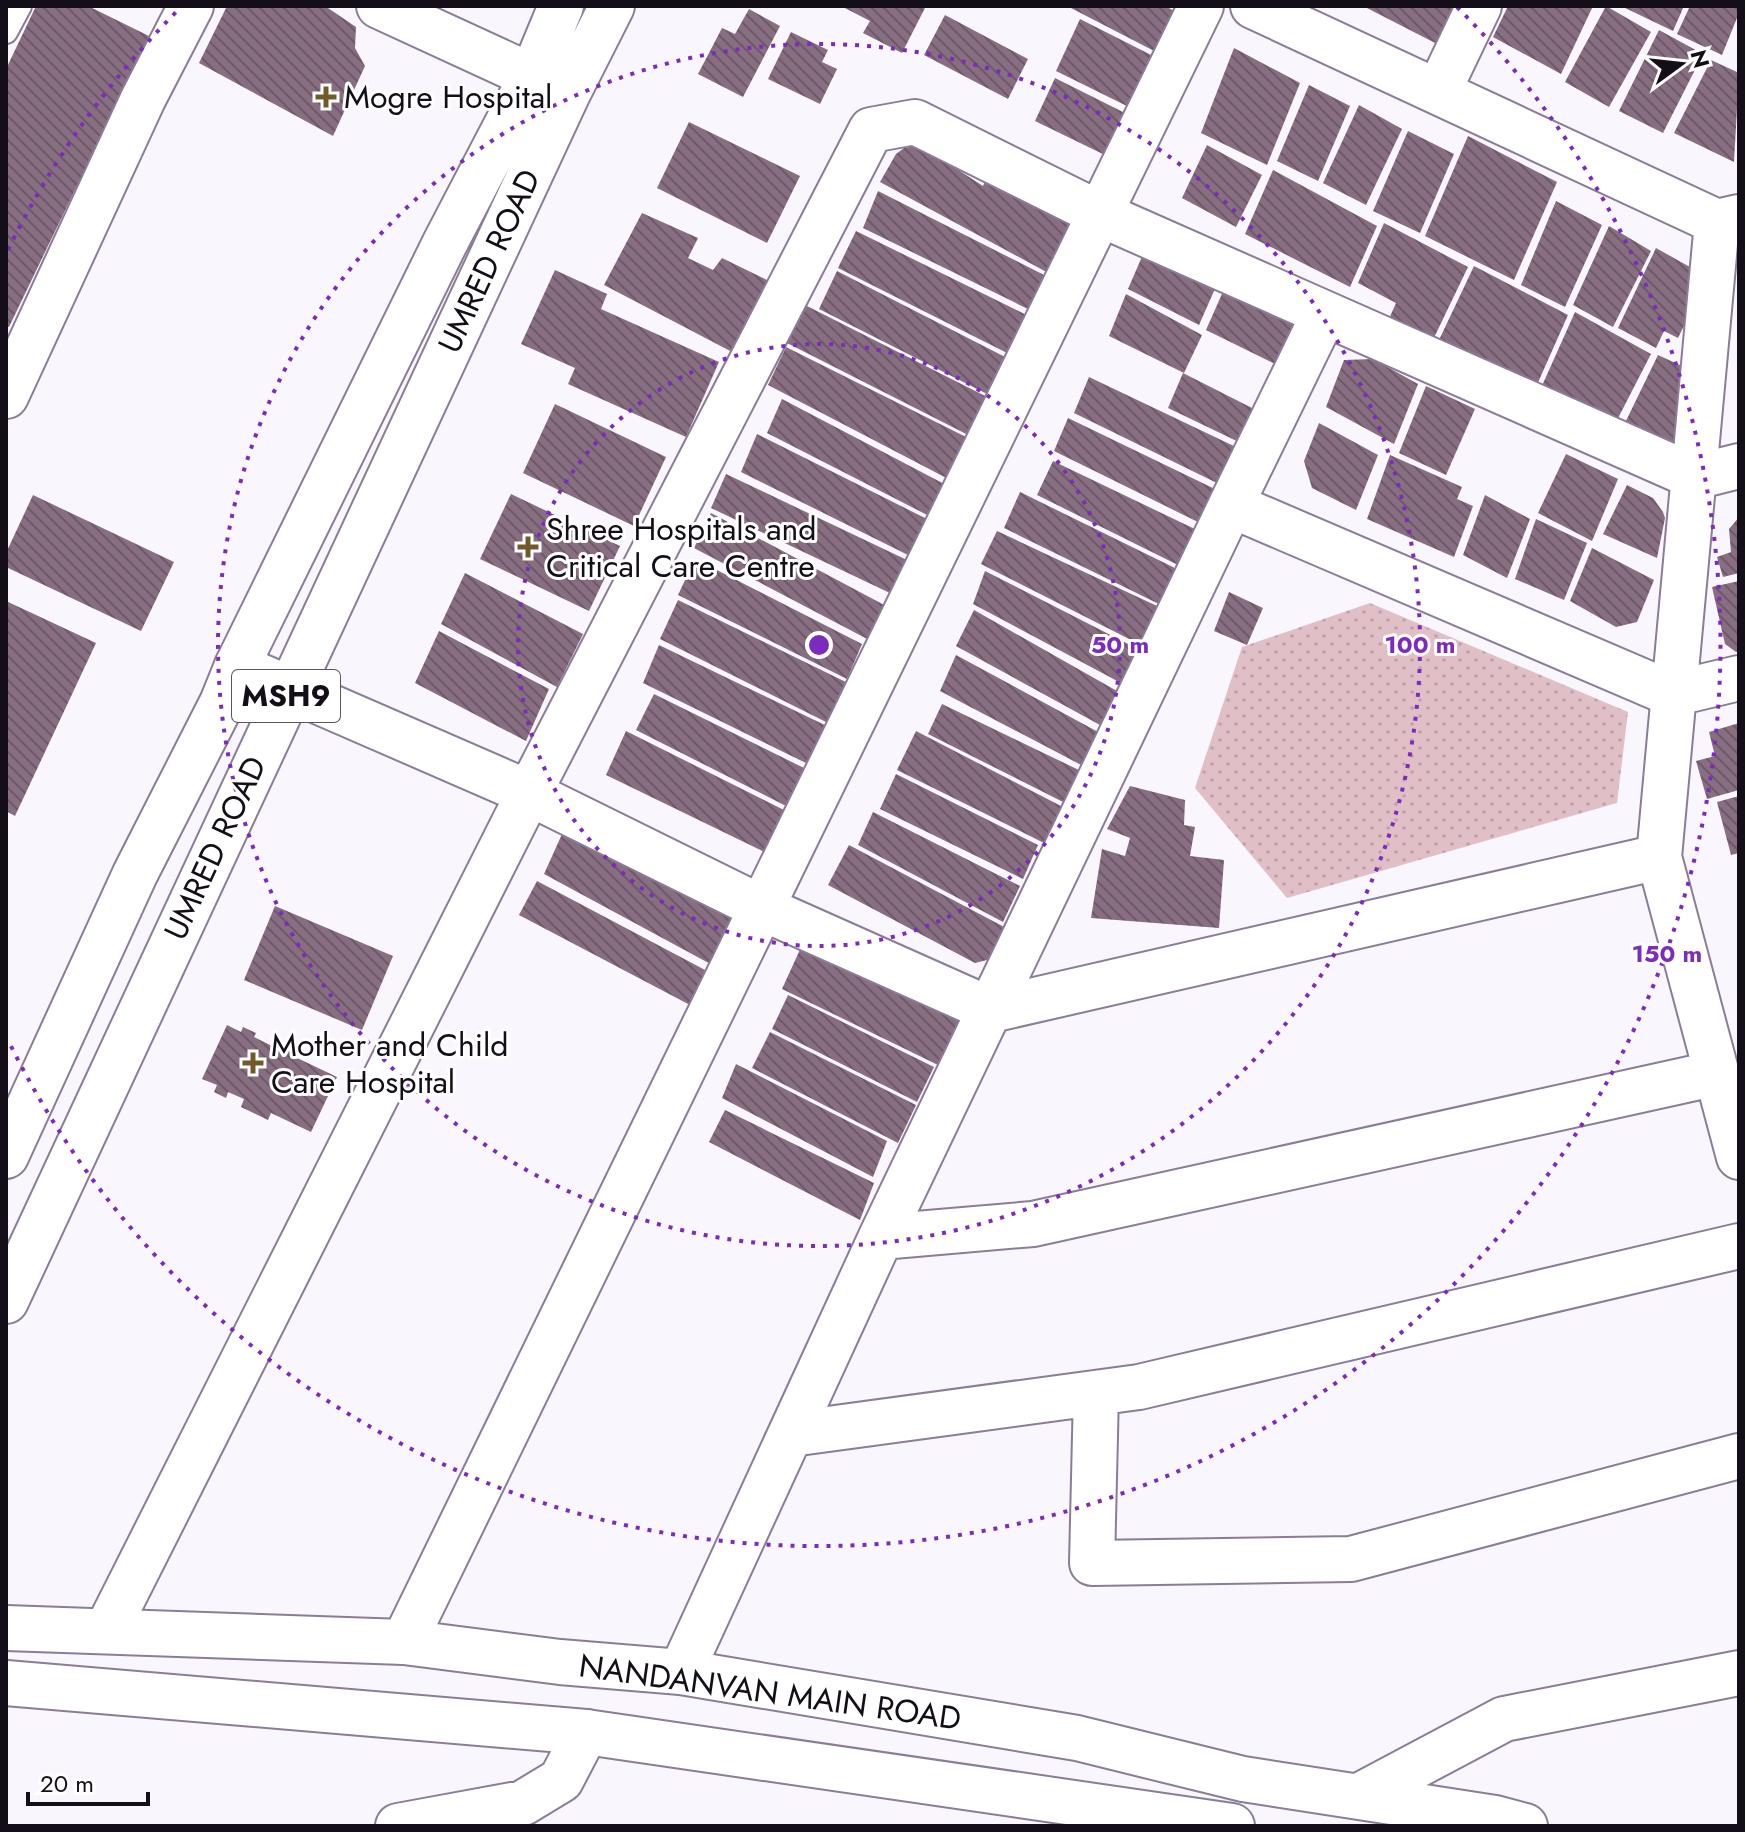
<svg xmlns="http://www.w3.org/2000/svg" width="1745" height="1832" viewBox="0 0 1745 1832" font-family="Jost,sans-serif">
  <defs>
    <pattern id="grass-dots" width="8" height="8" patternUnits="userSpaceOnUse" patternTransform="scale(2)"><rect width="8" height="8" fill="#e1bfc7"/><path d="M2 2h.1M6 6h.1" fill="none" stroke="#c0a3aa" stroke-width="1.8" stroke-linecap="round"/></pattern>
    <pattern id="building-back-hatch" width="6" height="6" patternUnits="userSpaceOnUse" patternTransform="scale(2)"><rect width="6" height="6" fill="#886e81"/><path d="M-1 5l2 2M0 0l6 6M5-1l2 2" fill="none" stroke="#6e5969"/></pattern>
  </defs>
  <rect width="100%" height="100%" fill="#faf6fd"/>
  <path fill="url(#grass-dots)" d="M 1370,603 L 1628,712 L 1617,803 L 1287,898 L 1195,788 L 1242,647 Z"/>
  <path fill="url(#building-back-hatch)" d="M 36,6 L 88,6 L 149,36 L 9,327 L 6,326 L 6,69 Z
    M 227,6 L 325,6 L 356,27 L 355,48 L 365,66 L 333,136 L 199,63 Z
    M 841,6 L 926,6 L 902,53 L 863,33 L 870,21 Z
    M 1067,6 L 1165,6 L 1180,14 L 1160,54 Z
    M 1363,6 L 1457,6 L 1441,46 Z
    M 1508,6 L 1593,6 L 1561,74 L 1493,37 Z
    M 1606,6 L 1651,32 L 1609,107 L 1565,82 Z
    M 1621,6 L 1684,6 L 1673,31 Z
    M 1690,6 L 1739,6 L 1739,13 L 1722,55 L 1677,34 Z
    M 749,9 L 780,26 L 743,97 L 698,74 L 722,28 L 735,34 Z
    M 945,15 L 1028,59 L 1008,99 L 924,55 Z
    M 1080,19 L 1161,60 L 1137,111 L 1056,71 Z
    M 1659,30 L 1703,54 L 1663,133 L 1619,111 Z
    M 791,32 L 828,50 L 822,62 L 837,69 L 820,104 L 768,79 Z
    M 1234,48 L 1300,83 L 1267,165 L 1201,133 Z
    M 1711,60 L 1739,73 L 1734,162 L 1674,133 Z
    M 1055,78 L 1131,116 L 1111,158 L 1035,121 Z
    M 1309,85 L 1350,106 L 1318,181 L 1277,161 Z
    M 1359,105 L 1402,129 L 1366,205 L 1323,183 Z
    M 689,122 L 800,176 L 767,243 L 657,188 Z
    M 1408,131 L 1454,154 L 1420,233 L 1373,211 Z
    M 1468,136 L 1557,182 L 1514,280 L 1425,236 Z
    M 1207,145 L 1262,175 L 1236,227 L 1182,198 Z
    M 915,146 L 929,151 L 983,186 L 988,175 L 1073,224 L 1063,281 L 880,182 L 896,154 L 904,148 Z
    M 1273,170 L 1377,226 L 1350,287 L 1245,234 Z
    M 878,191 L 1046,276 L 1030,310 L 863,228 Z
    M 1556,201 L 1602,225 L 1565,307 L 1521,285 Z
    M 642,213 L 698,238 L 688,258 L 713,270 L 722,258 L 773,283 L 736,354 L 604,285 Z
    M 1384,223 L 1468,267 L 1431,344 L 1388,321 L 1396,303 L 1358,283 Z
    M 1609,226 L 1651,251 L 1613,327 L 1573,305 Z
    M 856,231 L 1041,322 L 1023,361 L 838,268 Z
    M 1147,245 L 1218,282 L 1199,325 L 1128,289 Z
    M 1656,248 L 1697,271 L 1703,287 L 1678,338 L 1664,331 L 1656,348 L 1618,328 Z
    M 1474,266 L 1568,315 L 1536,387 L 1439,340 Z
    M 555,270 L 607,294 L 601,309 L 719,362 L 686,437 L 568,384 L 575,368 L 521,344 Z
    M 837,271 L 1009,359 L 991,396 L 819,309 Z
    M 1225,287 L 1294,322 L 1275,364 L 1206,330 Z
    M 1126,294 L 1202,335 L 1184,373 L 1109,336 Z
    M 805,305 L 997,402 L 980,441 L 785,342 Z
    M 1575,312 L 1651,354 L 1613,428 L 1541,388 Z
    M 786,347 L 976,442 L 956,483 L 768,385 Z
    M 1658,355 L 1699,374 L 1676,449 L 1623,427 Z
    M 1373,359 L 1418,384 L 1394,444 L 1326,407 L 1344,360 Z
    M 1183,373 L 1258,411 L 1245,445 L 1168,408 Z
    M 1089,377 L 1238,448 L 1221,485 L 1074,413 Z
    M 1426,386 L 1475,409 L 1446,475 L 1399,453 Z
    M 782,399 L 950,487 L 937,520 L 767,433 Z
    M 555,404 L 666,457 L 634,526 L 523,473 Z
    M 1068,418 L 1217,490 L 1202,524 L 1054,451 Z
    M 1319,423 L 1378,455 L 1356,510 L 1312,488 L 1304,461 Z
    M 757,434 L 927,519 L 910,556 L 741,472 Z
    M 1566,454 L 1618,479 L 1592,541 L 1538,513 Z
    M 1390,455 L 1462,487 L 1457,499 L 1473,506 L 1454,557 L 1367,519 Z
    M 1053,461 L 1199,531 L 1182,567 L 1037,495 Z
    M 726,474 L 907,560 L 892,594 L 711,508 Z
    M 1627,485 L 1653,498 L 1663,512 L 1665,518 L 1657,558 L 1603,534 Z
    M 1020,492 L 1179,570 L 1163,606 L 1004,528 Z
    M 511,494 L 620,546 L 589,611 L 480,559 Z
    M 33,495 L 174,562 L 141,631 L 6,567 L 6,553 Z
    M 1485,495 L 1530,519 L 1507,578 L 1463,555 Z
    M 711,513 L 888,607 L 871,641 L 694,548 Z
    M 1739,517 L 1739,573 L 1723,577 L 1717,557 L 1731,552 L 1729,529 Z
    M 1536,519 L 1587,543 L 1564,600 L 1515,579 Z
    M 997,531 L 1157,606 L 1139,644 L 981,564 Z
    M 1592,548 L 1654,580 L 1637,622 L 1616,627 L 1570,601 Z
    M 695,559 L 862,644 L 847,679 L 678,595 Z
    M 985,571 L 1138,649 L 1121,683 L 973,604 Z
    M 465,573 L 583,634 L 557,687 L 441,624 Z
    M 1739,581 L 1739,652 L 1736,652 L 1725,644 L 1712,587 Z
    M 1229,592 L 1263,608 L 1247,645 L 1214,631 Z
    M 678,600 L 856,687 L 838,728 L 660,639 Z
    M 6,601 L 96,643 L 15,816 L 6,811 Z
    M 974,610 L 1117,691 L 1100,725 L 956,646 Z
    M 439,631 L 549,689 L 526,741 L 415,683 Z
    M 659,645 L 829,727 L 812,766 L 643,683 Z
    M 956,655 L 1100,733 L 1085,767 L 940,691 Z
    M 654,694 L 804,768 L 786,806 L 636,730 Z
    M 942,704 L 1083,772 L 1067,804 L 928,734 Z
    M 1739,723 L 1739,790 L 1707,799 L 1696,761 L 1715,756 L 1709,732 Z
    M 626,731 L 792,814 L 773,856 L 606,775 Z
    M 916,731 L 1061,806 L 1044,843 L 897,770 Z
    M 896,774 L 1038,845 L 1023,879 L 880,809 Z
    M 1130,786 L 1185,800 L 1184,825 L 1195,827 L 1190,856 L 1224,860 L 1219,928 L 1091,918 L 1102,849 L 1125,856 L 1130,838 L 1107,829 Z
    M 1739,796 L 1739,853 L 1731,855 L 1717,802 Z
    M 873,812 L 1020,886 L 1003,922 L 858,845 Z
    M 567,823 L 741,917 L 716,967 L 544,874 Z
    M 849,845 L 1008,929 L 995,958 L 975,963 L 828,885 Z
    M 537,881 L 707,971 L 690,1005 L 519,915 Z
    M 275,906 L 393,956 L 362,1030 L 244,980 Z
    M 803,943 L 959,1020 L 938,1065 L 782,989 Z
    M 788,995 L 934,1067 L 917,1102 L 772,1029 Z
    M 227,1025 L 241,1032 L 243,1027 L 256,1033 L 254,1037 L 272,1046 L 275,1041 L 295,1050 L 293,1056 L 337,1077 L 311,1132 L 271,1113 L 268,1120 L 241,1107 L 244,1099 L 228,1092 L 226,1098 L 214,1092 L 217,1085 L 202,1079 Z
    M 770,1032 L 916,1105 L 898,1143 L 752,1068 Z
    M 736,1064 L 887,1141 L 873,1177 L 722,1098 Z
    M 725,1110 L 874,1183 L 860,1220 L 709,1142 Z"/>
  <g fill="none" stroke-linecap="round" stroke-linejoin="round">
    <g stroke="#8b7c97" stroke-width="26">
      <path id="lane" d="M 6,32 L 20,6"/>
    </g>
    <g stroke="#8b7c97" stroke-width="48">
      <path id="street" d="M 379,6 L 566,92
        M 1253,6 L 1717,222 L 1739,217
        M 1438,92 L 1479,6
        M 1717,222 L 1659,857 L 1739,1157
        M 1324,314 L 1231,505 L 1672,694 L 1739,678
        M 6,396 L 143,99 L 191,6
        M 237,666 L 529,793 L 762,908 L 991,1010 L 1659,857
        M 881,1237 L 1033,1224 L 1717,1073
        M 1096,1393 L 1092,1563 L 1351,1559 L 1739,1456
        M 791,1434 L 1139,1387 L 1739,1246
        M 107,1630 L 529,793 L 871,130 L 915,122 L 1100,214 L 1695,477 L 1739,466
        M 404,1642 L 1201,6
        M 681,1672 L 881,1237 L 1231,505
        M 1359,1796 L 1504,1719 L 1739,1673
        M 398,1826 L 523,1803 L 561,1780 L 586,1732"/>
    </g>
    <g stroke="#8b7c97" stroke-width="48">
      <path id="secondary" d="M 6,1628 L 404,1642 L 560,1662 L 681,1672 L 1077,1738 L 1243,1779 L 1495,1818 L 1525,1826
        M 6,1683 L 586,1732 L 1232,1826"/>
    </g>
    <g stroke="#8b7c97" stroke-width="48">
      <path id="primary" d="M 6,1156 L 135,874 L 222,703 L 237,666 L 445,243 L 532,76 L 561,6
        M 6,1301 L 568,93 L 612,6"/>
    </g>
    <use href="#lane" stroke="#fff" stroke-width="22"/>
    <use href="#street" stroke="#fff" stroke-width="44"/>
    <use href="#secondary" stroke="#fff" stroke-width="44"/>
    <use href="#primary" stroke="#fff" stroke-width="44"/>
  </g>
  <g fill="none" stroke="#7b2cbf" stroke-width="4" stroke-dasharray="4 8">
    <circle cx="819" cy="645" r="301"/>
    <circle cx="819" cy="645" r="601"/>
    <path d="M8 250A902 902 0 0 1 181 7M1457 7A902 902 0 1 1 8 1040"/>
  </g>
  <g fill="#715a2a" stroke="#fff" stroke-width="3">
    <path d="M322 85h8v8h8v8h-8v8h-8v-8h-8v-8h8z"/>
    <path d="M524 535h8v8h8v8h-8v8h-8v-8h-8v-8h8z"/>
    <path d="M249 1051h8v8h8v8h-8v8h-8v-8h-8v-8h8z"/>
  </g>
  <g text-anchor="middle" stroke-width="6" stroke-linejoin="round" paint-order="stroke">
    <rect fill="#fff" stroke="#5a565d" stroke-width="2" x="232" y="670" width="108" height="52" rx="6"/>
    <g font-size="30" font-weight="bold" fill="#130e18">
      <text x="286" y="706">MSH9</text>
    </g>
    <g font-size="32" fill="#130e18" stroke="#fff" text-anchor="start">
      <text x="344" y="108">Mogre Hospital</text>
      <text x="546" y="540">Shree Hospitals and<tspan x="546" dy="37">Critical Care Centre</tspan></text>
      <text x="271" y="1056">Mother and Child<tspan x="271" dy="37">Care Hospital</tspan></text>
    </g>
    <g font-size="32" fill="#130e18" stroke="#fff">
      <text transform="translate(489 261) rotate(-65)" y="11">UMRED ROAD</text>
      <text transform="translate(215 848) rotate(-65)" y="11">UMRED ROAD</text>
      <text transform="translate(770 1692) rotate(8)" y="11">NANDANVAN MAIN ROAD</text>
    </g>
  </g>
  <circle cx="819" cy="645" r="12" fill="#7b2cbf" stroke="#fff" stroke-width="4"/>
  <g font-size="24" text-anchor="middle" font-weight="bold" fill="#7b2cbf" stroke="#fff" stroke-width="6" stroke-linejoin="round" paint-order="stroke">
    <text x="1120" y="653">50 m</text>
    <text x="1420" y="653">100 m</text>
    <text x="1667" y="962">150 m</text>
  </g>
  <rect width="1745" height="1832" fill="none" stroke="#130e18" stroke-width="16"/>
  <g transform="translate(1681 64) rotate(75)" stroke="#ffffff" stroke-width="6" paint-order="stroke">
  <path d="M0-6L14 30L0 20L-14 30Z" fill="#130e18"/>
  <text y="-12" font-size="22" font-weight="bold" text-anchor="middle" fill="#130e18">N</text>
  </g>
  <path d="M28 1792v12h120v-12" fill="none" stroke="#130e18" stroke-width="4"/>
  <text x="40" y="1792" font-size="24" fill="#130e18" stroke="#ffffff" stroke-width="6" paint-order="stroke">20 m</text>
</svg>
